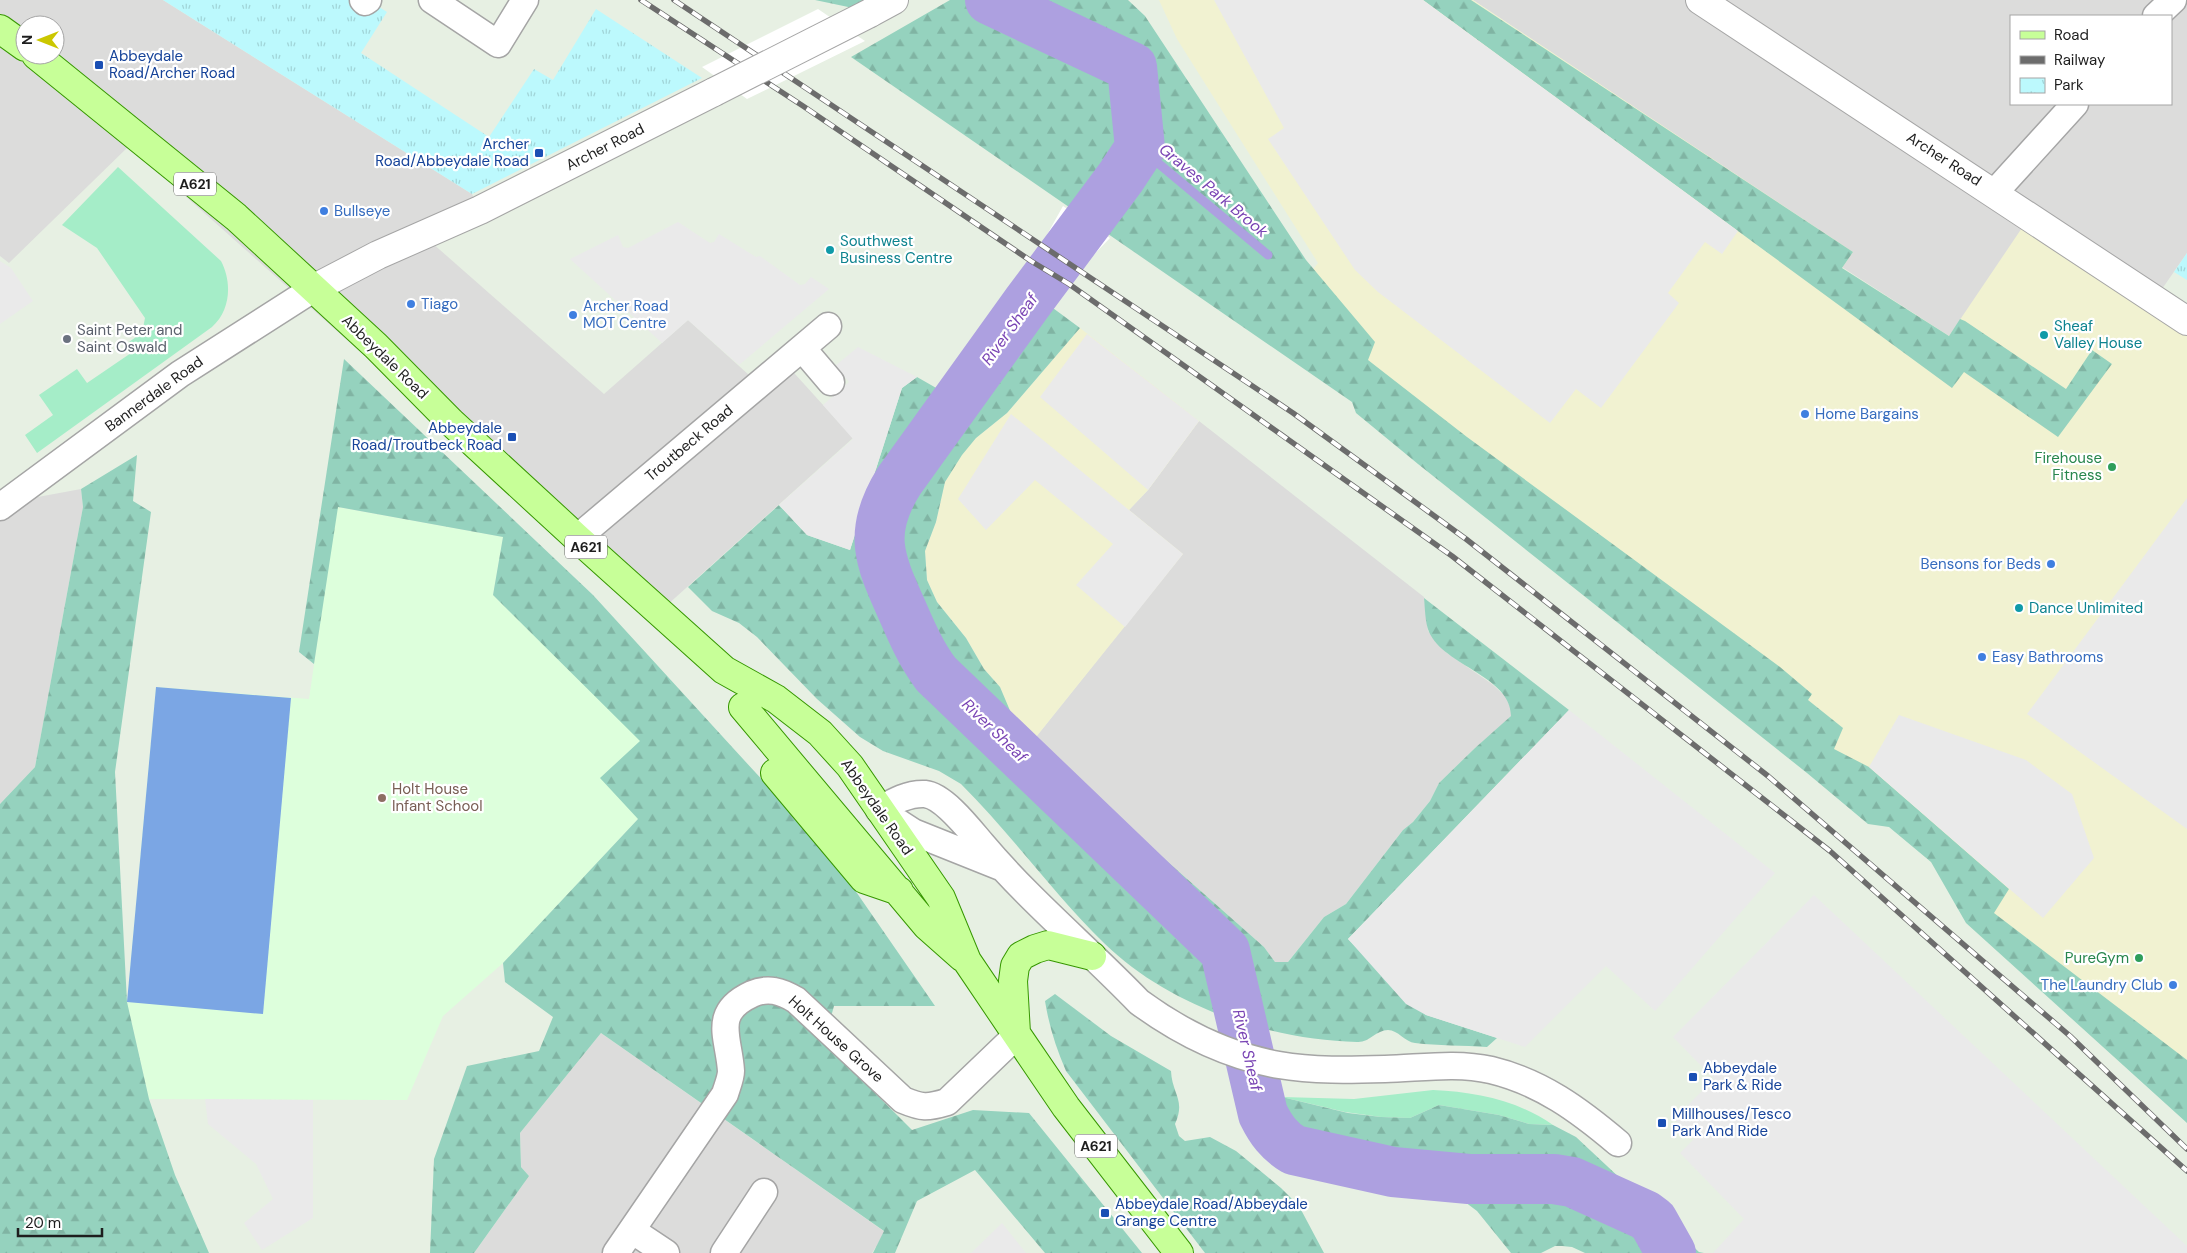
<svg xmlns="http://www.w3.org/2000/svg" width="2187" height="1253" viewBox="0 0 2187 1253" font-family="'DM Sans',sans-serif">
  <defs>
    <pattern id="forest-firs" width="22" height="20" patternUnits="userSpaceOnUse" patternTransform="scale(1.25)"><rect width="22" height="20" fill="#95d2be"/><path d="M5 1l3.5 6h-7zM16 11l3.5 6h-7z" fill="#80b4a3"/></pattern>
    <pattern id="park-tufts" width="24" height="20" patternUnits="userSpaceOnUse" patternTransform="scale(1.25)"><rect width="24" height="20" fill="#bcf9fd"/><path d="M3 7l-1-3M5 7V3M7 7l1-3M15 17l-1-3M17 17v-4M19 17l1-3" fill="none" stroke="#a1d5d8"/></pattern>
  </defs>
  <rect width="100%" height="100%" fill="#e7f0e3"/>
  <path fill="#dcdcdb" fill-rule="evenodd" d="M 0,0 L 163,0 L 472,194 L 480,210 L 423,235 L 604,394 L 688,320 L 759,384 L 785,363 L 853,438 L 656,615 L 129,146 L 9,263 L 0,256 ZM 25,25 L 55,25 L 55,55 L 25,55 Z
    M 1473,0 L 2187,0 L 2187,253 L 2155,299 L 1949,336 L 1842,267 L 1852,252 ZM 2011,16 L 2171,16 L 2171,104 L 2011,104 Z
    M 1199,421 L 1424,597 L 1428,631 L 1447,653 L 1492,684 L 1506,697 L 1511,709 L 1511,716 L 1504,723 L 1475,748 L 1439,783 L 1430,801 L 1413,822 L 1403,830 L 1346,904 L 1324,917 L 1287,963 L 1275,962 L 1264,947 L 1032,742 L 1182,554 L 1129,510 L 1148,490 Z
    M 81,489 L 83,507 L 35,767 L 0,804 L 0,504 Z
    M 601,1033 L 885,1232 L 872,1253 L 474,1253 L 529,1176 L 521,1167 L 520,1133 Z"/>
  <path fill="#f1f2d1" d="M 1159,0 L 1473,0 L 1853,252 L 1842,268 L 1949,336 L 2030,216 L 2187,321 L 2187,1105 L 2081,995 L 1293,295 L 1318,263 L 1177,39 Z
    M 1080,328 L 1199,421 L 1148,490 L 1129,510 L 1183,554 L 1032,742 L 1021,732 L 1014,720 L 1000,687 L 984,669 L 966,638 L 937,602 L 927,580 L 925,551 L 936,522 L 945,482 L 961,455 L 976,438 L 1007,413 Z"/>
  <path fill="#ddffdc" d="M 337,507 L 503,537 L 493,595 L 641,741 L 638,819 L 503,963 L 443,1016 L 407,1100 L 149,1099 L 127,1002 L 156,687 L 309,699 Z"/>
  <path fill="#a5edc8" d="M 118,167 L 221,261 C 232,282 231,310 212,327 L 37,453 L 25,435 L 53,415 L 39,395 L 77,369 L 87,383 L 131,353 L 126,344 L 142,333 L 145,318 L 97,248 L 62,225 Z
    M 1433,1090 C 1476,1092 1517,1100 1553,1125 L 1529,1124 L 1499,1115 L 1439,1105 L 1410,1118 L 1381,1117 L 1345,1112 L 1282,1097 L 1354,1099 Z"/>
  <path fill="url(#forest-firs)" d="M 815,0 L 866,0 L 853,8 Z
    M 950,0 L 1128,0 L 1145,16 L 1306,260 L 1375,342 L 1368,360 L 1467,437 L 1780,667 L 1812,694 L 1808,700 L 1843,728 L 1834,749 L 1869,767 L 2009,889 L 1994,913 L 2187,1060 L 2187,1123 L 1966,923 L 1931,862 L 1889,827 L 1868,824 L 1807,773 L 1418,464 L 1356,413 L 1352,402 L 851,57 Z
    M 1423,0 L 1471,0 L 1853,252 L 1842,268 L 1949,336 L 1960,319 L 1965,321 L 2066,389 L 2092,350 L 2112,364 L 2058,437 L 1964,372 L 1952,388 Z
    M 1016,283 L 1019,283 L 1080,328 L 1007,413 L 976,438 L 962,455 L 945,482 L 936,522 L 925,551 L 927,580 L 937,602 L 966,638 L 984,669 L 1000,687 L 1014,720 L 1021,732 L 1264,947 L 1275,962 L 1288,962 L 1324,917 L 1346,904 L 1403,830 L 1413,822 L 1430,801 L 1439,783 L 1475,748 L 1511,716 C 1511,676 1444,666 1429,632 C 1425,622 1425,608 1424,598 L 1569,710 L 1348,939 L 1426,1015 L 1497,1038 L 1487,1047 C 1463,1045 1438,1046 1415,1043 C 1405,1042 1398,1030 1388,1030 C 1376,1030 1369,1043 1357,1042 C 1269,1040 1169,1006 1105,944 C 1054,894 1012,835 961,784 L 939,771 L 883,751 L 860,737 L 817,699 L 757,637 L 739,623 L 712,611 L 688,587 L 779,505 L 807,535 L 850,550 L 902,388 L 917,377 C 924,381 931,385 938,389 C 947,396 962,413 971,416 L 984,393 L 982,388 L 993,375 L 1011,337 L 1011,330 L 1001,302 L 1006,291 Z
    M 344,359 L 593,595 L 830,854 L 935,1006 L 834,1006 L 824,1042 L 912,1130 L 973,1110 L 1029,1113 L 1142,1253 L 1045,1253 L 975,1170 L 917,1201 L 895,1253 L 873,1253 L 884,1231 L 601,1033 L 520,1133 L 521,1167 L 529,1176 L 474,1253 L 430,1253 L 434,1159 L 467,1066 L 539,1051 L 553,1017 L 505,982 L 503,963 L 638,819 L 600,778 L 640,741 L 493,595 L 503,537 L 338,507 L 314,664 L 299,652 Z
    M 137,455 L 133,501 L 151,512 L 115,772 L 127,1002 L 149,1099 L 175,1175 L 209,1253 L 0,1253 L 0,804 L 35,767 L 83,507 L 81,489 Z
    M 1055,994 L 1111,1036 L 1171,1071 C 1172,1094 1186,1100 1175,1124 L 1179,1136 L 1185,1141 L 1210,1137 L 1236,1151 L 1281,1188 L 1299,1206 L 1324,1253 L 1205,1253 L 1066,1071 C 1056,1048 1049,1026 1045,1001 Z
    M 1282,1097 L 1348,1113 L 1381,1117 L 1410,1118 L 1439,1105 L 1499,1115 L 1529,1124 L 1553,1125 L 1576,1137 L 1699,1252 L 1704,1253 L 1585,1253 L 1572,1247 L 1562,1246 L 1555,1246 L 1541,1253 L 1511,1253 L 1477,1211 L 1457,1196 L 1394,1164 L 1304,1144 C 1288,1134 1286,1115 1282,1097 Z"/>
  <path fill="url(#park-tufts)" d="M 163,0 L 368,0 L 387,12 L 361,53 L 489,137 L 534,69 L 553,80 L 596,9 L 702,78 L 472,194 Z
    M 2187,253 L 2187,280 L 2174,272 Z"/>
  <path fill="#7ba6e4" d="M 156,687 L 291,698 L 263,1014 L 127,1002 Z"/>
  <path fill="#eaeaea" d="M 1214,0 L 1423,0 L 1738,231 L 1722,254 L 1705,242 L 1668,293 L 1679,303 L 1601,408 L 1576,389 L 1550,423 L 1378,292 L 1355,270 L 1268,139 L 1284,128 Z
    M 678,222 L 710,243 L 714,242 L 719,234 L 756,257 L 760,256 L 800,285 L 805,284 L 811,277 L 829,289 L 739,365 L 688,320 L 662,343 L 570,259 L 618,235 L 623,247 L 628,248 Z
    M 0,261 L 11,268 L 33,301 L 0,324 Z
    M 1087,334 L 1199,421 L 1148,490 L 1040,397 Z
    M 858,347 L 917,377 L 902,388 L 850,550 L 807,535 L 779,505 L 853,439 L 823,405 L 849,382 L 835,366 Z
    M 1011,414 L 1183,554 L 1125,627 L 1076,585 L 1113,544 L 1035,480 L 986,530 L 958,499 Z
    M 2187,498 L 2187,829 L 2027,714 Z
    M 1569,710 L 1775,873 L 1655,1011 L 1606,966 L 1525,1047 L 1426,1015 L 1406,1004 L 1348,939 Z
    M 1899,715 L 2026,760 L 2072,794 L 2094,858 L 2043,918 L 1869,767 Z
    M 1814,895 L 2187,1246 L 2187,1253 L 1713,1253 L 1744,1219 L 1680,1153 L 1694,1139 L 1674,1119 L 1714,1079 L 1673,1037 Z
    M 205,1099 L 313,1100 L 313,1218 L 262,1250 L 244,1223 L 273,1199 L 256,1164 L 208,1124 Z
    M 1002,1223 L 1026,1253 L 971,1253 Z"/>
  <path fill="#fff" d="M 818,9 L 865,41 L 747,99 L 702,67 Z
    M 1063,206 L 1110,238 L 1054,296 L 1024,276 Z"/>
  <g fill="none" stroke-linecap="round" stroke-linejoin="round">
    <path stroke="#ada0e0" stroke-width="9" d="M 1140,148 L 1268,255"/>
    <path stroke="#ada0e0" stroke-width="50" d="M 990,0 L 1132,67 L 1140,148 L 1121,177 L 1027,303 L 899,481 C 867,532 879,559 902,610 C 912,633 921,654 936,674 L 1225,951 L 1263,1114 C 1271,1130 1279,1141 1294,1150 L 1393,1172 L 1469,1179 L 1554,1179 L 1572,1182 L 1645,1215 L 1653,1221 L 1671,1253"/>
    <g stroke="#a5a5a5" stroke-width="29">
      <path id="minor" d="M 363,0 L 365,2 L 368,0
        M 432,0 L 498,44 L 525,0
        M 2156,16 L 2173,0
        M 1995,192 L 2075,104
        M 802,348 L 831,382
        M 0,507 L 180,374 L 313,289
        M 577,538 L 828,326
        M 1003,868 L 913,832 L 879,810 C 893,802 908,793 925,794 C 944,796 970,830 982,844 C 1030,901 1087,948 1139,1002 C 1180,1032 1228,1056 1279,1065 C 1313,1071 1350,1070 1385,1069 C 1421,1068 1456,1062 1491,1070 C 1541,1082 1579,1110 1618,1143
        M 633,1231 L 666,1253
        M 616,1253 L 725,1094 C 727,1087 731,1078 731,1071 C 729,1037 711,1013 752,994 C 768,987 781,991 796,1000 L 903,1100 C 922,1108 927,1108 947,1102 L 1017,1035
        M 724,1253 L 764,1192"/>
    </g>
    <g stroke="#a5a5a5" stroke-width="30">
      <path id="tertiary" d="M 1700,0 L 2187,321
        M 870,13 L 894,0
        M 313,289 L 378,255 L 480,210 L 714,92"/>
    </g>
    <g stroke="#369700" stroke-width="30">
      <path id="primary" d="M 0,29 L 25,47
        M 36,55 L 236,217 L 376,346 L 451,422 L 577,538 L 724,670 L 776,699 L 820,733 L 850,766 L 941,898 L 967,961 L 1017,1035 L 1066,1107 L 1179,1253
        M 743,707 L 927,926 L 962,957
        M 775,773 L 864,879 L 899,891
        M 1016,1033 L 1013,981 L 1015,966 L 1021,956 L 1035,949 L 1048,945 L 1092,956"/>
    </g>
    <use href="#minor" stroke="#fff" stroke-width="26"/>
    <use href="#tertiary" stroke="#fff" stroke-width="28"/>
    <use href="#primary" stroke="#c7ff98" stroke-width="28"/>
    <g stroke="#6c6c6c" stroke-width="5.5">
      <path id="rail" d="M 641,0 L 803,106 L 1031,261 L 1069,284 L 1452,556 L 1830,851 L 2187,1171
        M 674,0 L 1293,413 L 1466,539 L 1768,776 L 2070,1036 L 2187,1149"/>
    </g>
    <use href="#rail" stroke="#fff" stroke-width="4" stroke-dasharray="11" stroke-linecap="butt"/>
    <g stroke="#a5a5a5" stroke-width="30" stroke-linecap="butt">
      <path id="tertiary-bridge" d="M 714,92 L 870,13"/>
    </g>
    <use href="#tertiary-bridge" stroke="#fff" stroke-width="28"/>
  </g>
  <g fill="#1a4fb4" stroke="#fff" stroke-width="2">
    <rect x="94" y="60" width="10" height="10" rx="2.5"/>
    <rect x="534" y="148" width="10" height="10" rx="2.5"/>
    <rect x="507" y="432" width="10" height="10" rx="2.5"/>
    <rect x="1688" y="1072" width="10" height="10" rx="2.5"/>
    <rect x="1657" y="1118" width="10" height="10" rx="2.5"/>
    <rect x="1100" y="1208" width="10" height="10" rx="2.5"/>
  </g>
  <g fill="#3f7fe0" stroke="#fff" stroke-width="2">
    <circle cx="324" cy="211" r="5"/>
    <circle cx="411" cy="304" r="5"/>
    <circle cx="573" cy="315" r="5"/>
    <circle cx="1805" cy="414" r="5"/>
    <circle cx="2051" cy="564" r="5"/>
    <circle cx="1982" cy="657" r="5"/>
    <circle cx="2173" cy="985" r="5"/>
  </g>
  <g fill="#0f9aa8" stroke="#fff" stroke-width="2">
    <circle cx="830" cy="250" r="5"/>
    <circle cx="2044" cy="335" r="5"/>
    <circle cx="2019" cy="608" r="5"/>
  </g>
  <circle fill="#6b7280" stroke="#fff" stroke-width="2" cx="67" cy="339" r="5"/>
  <g fill="#2e9e5b" stroke="#fff" stroke-width="2">
    <circle cx="2112" cy="467" r="5"/>
    <circle cx="2139" cy="958" r="5"/>
  </g>
  <circle fill="#8d6e63" stroke="#fff" stroke-width="2" cx="382" cy="798" r="5"/>
  <g text-anchor="middle" stroke-width="4.5" stroke-linejoin="round" paint-order="stroke">
    <g fill="#fff" stroke="#626262" stroke-width="1">
      <rect x="174" y="172.5" width="42" height="23" rx="4"/>
      <rect x="565" y="535.5" width="42" height="23" rx="4"/>
      <rect x="1075" y="1134.5" width="42" height="23" rx="4"/>
    </g>
    <g font-size="14" font-weight="bold" fill="#1e1e1e">
      <text x="195" y="189">A621</text>
      <text x="586" y="552">A621</text>
      <text x="1096" y="1151">A621</text>
    </g>
    <g font-size="15" fill="#164399" stroke="#fff" text-anchor="start">
      <text x="109" y="61">Abbeydale<tspan x="109" dy="17">Road/Archer Road</tspan></text>
      <text x="529" y="149" text-anchor="end">Archer<tspan x="529" dy="17">Road/Abbeydale Road</tspan></text>
      <text x="502" y="433" text-anchor="end">Abbeydale<tspan x="502" dy="17">Road/Troutbeck Road</tspan></text>
      <text x="1703" y="1073">Abbeydale<tspan x="1703" dy="17">Park &amp; Ride</tspan></text>
      <text x="1672" y="1119">Millhouses/Tesco<tspan x="1672" dy="17">Park And Ride</tspan></text>
      <text x="1115" y="1209">Abbeydale Road/Abbeydale<tspan x="1115" dy="17">Grange Centre</tspan></text>
    </g>
    <g font-size="15" fill="#1e1e1e" stroke="#fff">
      <text transform="translate(605 147) rotate(-27)" y="5">Archer Road</text>
      <text transform="translate(1944 159) rotate(33)" y="5">Archer Road</text>
      <text transform="translate(385 357) rotate(44)" y="5">Abbeydale Road</text>
      <text transform="translate(154 394) rotate(-36)" y="5">Bannerdale Road</text>
      <text transform="translate(689 443) rotate(-40)" y="5">Troutbeck Road</text>
      <text transform="translate(877 807) rotate(55)" y="5">Abbeydale Road</text>
      <text transform="translate(836 1039) rotate(42)" y="5">Holt House Grove</text>
    </g>
    <g font-size="15" fill="#366cbe" stroke="#fff" text-anchor="start">
      <text x="334" y="216">Bullseye</text>
      <text x="421" y="309">Tiago</text>
      <text x="583" y="311">Archer Road<tspan x="583" dy="17">MOT Centre</tspan></text>
      <text x="1815" y="419">Home Bargains</text>
      <text x="2041" y="569" text-anchor="end">Bensons for Beds</text>
      <text x="1992" y="662">Easy Bathrooms</text>
      <text x="2163" y="990" text-anchor="end">The Laundry Club</text>
    </g>
    <g font-size="15" fill="#0d838f" stroke="#fff" text-anchor="start">
      <text x="840" y="246">Southwest<tspan x="840" dy="17">Business Centre</tspan></text>
      <text x="2054" y="331">Sheaf<tspan x="2054" dy="17">Valley House</tspan></text>
      <text x="2029" y="613">Dance Unlimited</text>
    </g>
    <g font-size="15" fill="#5b616d" stroke="#fff" text-anchor="start">
      <text x="77" y="335">Saint Peter and<tspan x="77" dy="17">Saint Oswald</tspan></text>
    </g>
    <g font-size="15" fill="#27864d" stroke="#fff" text-anchor="end">
      <text x="2102" y="463">Firehouse<tspan x="2102" dy="17">Fitness</tspan></text>
      <text x="2129" y="963">PureGym</text>
    </g>
    <g font-size="15" fill="#785e54" stroke="#fff" text-anchor="start">
      <text x="392" y="794">Holt House<tspan x="392" dy="17">Infant School</tspan></text>
    </g>
    <g font-size="16" font-style="italic" fill="#7944b4" stroke="#fff">
      <text transform="translate(1214 190) rotate(40)" y="6">Graves Park Brook</text>
      <text transform="translate(1009 329) rotate(-54)" y="6">River Sheaf</text>
      <text transform="translate(995 730) rotate(44)" y="6">River Sheaf</text>
      <text transform="translate(1248 1050) rotate(77)" y="6">River Sheaf</text>
    </g>
  </g>
  <rect x="2010" y="15" width="162" height="90" fill="#ffffff" stroke="#a5a5a5"/>
  <rect x="2020" y="31" width="25" height="8" fill="#c7ff98" stroke="#a5a5a5"/>
  <text x="2054" y="40" font-size="15" fill="#1e1e1e">Road</text>
  <rect x="2020" y="56" width="25" height="8" fill="#6c6c6c" stroke="#a5a5a5"/>
  <text x="2054" y="65" font-size="15" fill="#1e1e1e">Railway</text>
  <rect x="2020" y="78" width="25" height="15" fill="url(#park-tufts)" stroke="#a5a5a5"/>
  <text x="2054" y="90" font-size="15" fill="#1e1e1e">Park</text>
  <g transform="translate(40 40) rotate(270)"><circle r="24" fill="#ffffff" stroke="#a5a5a5"/>
  <path d="M0-4L9 19L0 12L-9 19Z" fill="#cbc700"/>
  <text y="-8" font-size="14" font-weight="bold" text-anchor="middle" fill="#1e1e1e">N</text>
  </g>
  <path d="M18 1228v8h84v-8" fill="none" stroke="#1e1e1e" stroke-width="2.5"/>
  <text x="25" y="1228" font-size="15" fill="#1e1e1e" stroke="#ffffff" stroke-width="4" paint-order="stroke">20 m</text>
</svg>
